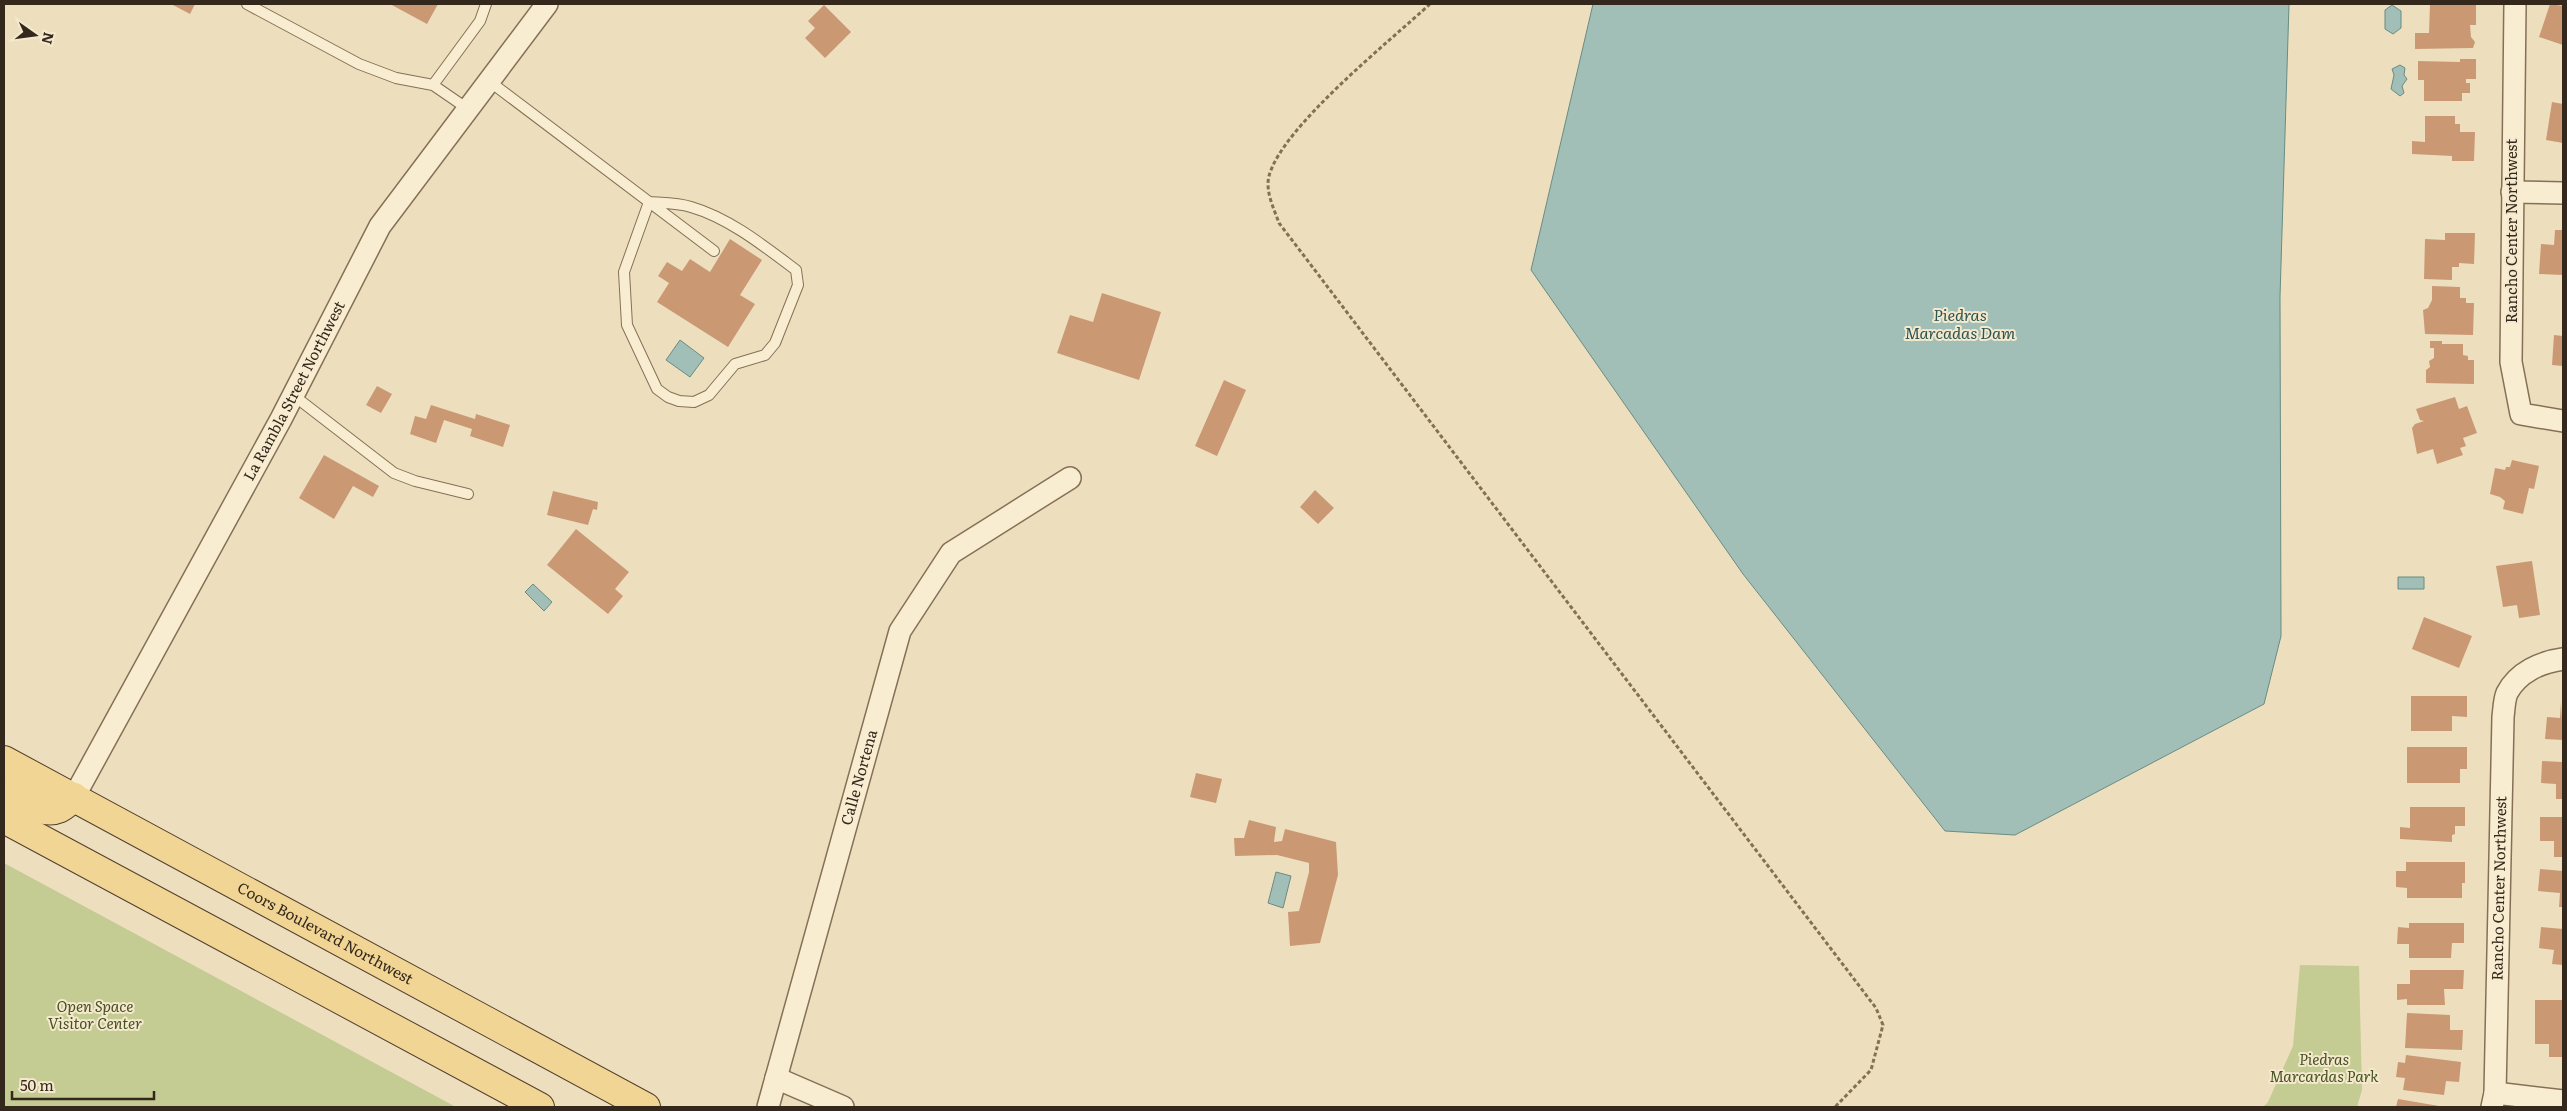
<svg xmlns="http://www.w3.org/2000/svg" width="2567" height="1111" viewBox="0 0 2567 1111" font-family="Literata,serif">
  <rect width="100%" height="100%" fill="#eddfbe"/>
  <path fill="#c4cb93" d="M 4,863 L 456,1107 L 4,1107 Z
    M 2300,965 L 2359,966 L 2362,1090 L 2357,1107 L 2263,1107 L 2268,1102 L 2293,1046 Z"/>
  <path fill="#a1bfb6" stroke="#698c83" d="M 1593,4 L 2289,4 L 2280,297 L 2281,636 L 2264,704 L 2015,835 L 1945,831 L 1743,574 L 1531,270 Z
    M 2392,5 L 2401,11 L 2401,28 L 2393,34 L 2385,29 L 2385,10 Z
    M 2400,65 L 2405,68 L 2404,75 L 2407,79 L 2402,86 L 2404,93 L 2400,96 L 2391,89 L 2394,75 L 2392,69 Z
    M 680,340 L 704,358 L 690,377 L 666,360 Z
    M 2398,577 L 2424,577 L 2424,589 L 2398,589 Z
    M 533,584 L 552,602 L 544,611 L 525,592 Z
    M 1276,872 L 1291,876 L 1283,908 L 1268,903 Z"/>
  <path fill="#cb9874" d="M 171,4 L 195,4 L 190,14 Z
    M 390,4 L 438,4 L 427,24 Z
    M 2430,4 L 2476,4 L 2476,25 L 2470,25 L 2471,37 L 2475,42 L 2473,48 L 2415,49 L 2415,33 L 2429,33 Z
    M 2550,4 L 2563,6 L 2563,45 L 2539,37 Z
    M 824,5 L 851,32 L 825,58 L 805,38 L 815,28 L 808,21 Z
    M 2460,59 L 2476,59 L 2476,79 L 2466,79 L 2466,83 L 2470,83 L 2470,93 L 2462,93 L 2462,101 L 2424,101 L 2424,80 L 2418,80 L 2418,61 L 2460,62 Z
    M 2552,102 L 2563,104 L 2563,143 L 2546,140 Z
    M 2425,116 L 2455,116 L 2455,124 L 2460,124 L 2460,132 L 2475,132 L 2474,161 L 2452,161 L 2452,156 L 2412,154 L 2412,141 L 2425,142 Z
    M 2555,230 L 2563,230 L 2563,275 L 2539,274 L 2541,244 L 2554,245 Z
    M 2445,233 L 2475,233 L 2474,264 L 2459,263 L 2459,267 L 2452,267 L 2452,280 L 2424,279 L 2425,239 L 2445,240 Z
    M 730,239 L 762,260 L 740,295 L 755,304 L 728,347 L 657,302 L 669,283 L 658,276 L 667,262 L 682,271 L 690,259 L 710,272 Z
    M 2432,286 L 2460,287 L 2460,298 L 2466,298 L 2466,303 L 2474,303 L 2473,335 L 2425,334 L 2423,310 L 2428,308 L 2432,300 Z
    M 1102,293 L 1161,312 L 1139,380 L 1057,353 L 1070,315 L 1093,322 Z
    M 2554,335 L 2563,336 L 2563,366 L 2552,365 Z
    M 2430,341 L 2442,341 L 2442,344 L 2463,344 L 2463,355 L 2468,356 L 2468,360 L 2474,360 L 2474,384 L 2426,383 L 2426,370 L 2430,367 L 2429,361 L 2434,358 L 2434,348 L 2430,348 Z
    M 1224,380 L 1246,390 L 1217,456 L 1195,446 Z
    M 377,386 L 392,394 L 381,413 L 366,405 Z
    M 2455,397 L 2459,409 L 2467,406 L 2477,433 L 2463,438 L 2466,446 L 2460,448 L 2463,455 L 2437,464 L 2433,449 L 2417,454 L 2412,428 L 2415,424 L 2424,421 L 2420,420 L 2416,409 Z
    M 431,405 L 475,419 L 476,414 L 510,425 L 503,447 L 470,436 L 472,429 L 444,420 L 436,443 L 410,434 L 415,416 L 426,419 Z
    M 324,455 L 379,486 L 373,497 L 353,486 L 334,519 L 299,498 Z
    M 2512,460 L 2539,466 L 2534,489 L 2529,488 L 2523,514 L 2503,509 L 2505,501 L 2500,497 L 2490,494 L 2495,468 L 2505,470 L 2506,467 L 2510,467 Z
    M 1315,490 L 1334,508 L 1318,524 L 1300,507 Z
    M 553,491 L 598,502 L 597,510 L 593,509 L 588,525 L 547,515 Z
    M 576,529 L 629,572 L 615,589 L 623,596 L 608,614 L 547,565 Z
    M 2532,561 L 2540,615 L 2519,618 L 2517,605 L 2503,607 L 2496,566 Z
    M 2424,617 L 2472,636 L 2459,668 L 2412,649 Z
    M 2411,696 L 2467,696 L 2467,717 L 2452,716 L 2452,731 L 2411,731 Z
    M 2561,702 L 2563,740 L 2545,739 L 2547,717 L 2560,718 Z
    M 2407,747 L 2467,747 L 2467,769 L 2460,769 L 2460,783 L 2407,783 Z
    M 2542,761 L 2563,762 L 2563,799 L 2556,799 L 2556,784 L 2541,783 Z
    M 1196,773 L 1222,779 L 1216,803 L 1190,797 Z
    M 2410,807 L 2465,807 L 2465,826 L 2455,826 L 2455,834 L 2452,835 L 2452,842 L 2400,839 L 2400,827 L 2410,828 Z
    M 2540,817 L 2563,817 L 2563,857 L 2554,857 L 2554,841 L 2540,841 Z
    M 1249,820 L 1276,827 L 1274,842 L 1282,841 L 1285,829 L 1336,842 L 1338,875 L 1320,943 L 1290,946 L 1288,912 L 1299,911 L 1309,872 L 1309,863 L 1277,855 L 1235,856 L 1234,838 L 1244,838 Z
    M 2406,862 L 2465,862 L 2465,883 L 2462,883 L 2462,898 L 2407,898 L 2407,888 L 2396,887 L 2396,871 L 2406,871 Z
    M 2540,869 L 2563,871 L 2563,907 L 2559,907 L 2560,893 L 2538,891 Z
    M 2409,923 L 2464,923 L 2464,943 L 2452,943 L 2451,958 L 2409,958 L 2409,944 L 2397,944 L 2398,927 L 2409,928 Z
    M 2541,927 L 2563,929 L 2563,965 L 2552,964 L 2554,950 L 2539,948 Z
    M 2410,970 L 2464,970 L 2463,989 L 2444,989 L 2445,1005 L 2407,1005 L 2407,999 L 2397,1000 L 2397,984 L 2410,984 Z
    M 2535,1000 L 2563,1000 L 2563,1057 L 2549,1057 L 2549,1044 L 2535,1044 Z
    M 2407,1013 L 2450,1015 L 2450,1030 L 2463,1030 L 2462,1050 L 2405,1048 Z
    M 2406,1055 L 2461,1062 L 2459,1082 L 2446,1081 L 2444,1095 L 2403,1090 L 2405,1078 L 2396,1077 L 2398,1062 L 2405,1063 Z
    M 2398,1099 L 2439,1106 L 2439,1107 L 2396,1107 Z"/>
  <g fill="none" stroke-linecap="round" stroke-linejoin="round">
    <g stroke="#857057" stroke-width="12">
      <path id="lane" d="M 247,4 L 359,64 L 396,78 L 433,85 L 468,109
        M 489,81 L 714,251
        M 433,85 L 480,21 L 486,4
        M 649,202 C 662,203 678,203 691,207 C 729,218 764,246 796,270 L 798,285 L 775,343 L 765,355 L 735,364 L 709,395 L 694,402 L 679,401 L 668,397 L 657,389 L 627,325 L 624,272 Z
        M 293,395 L 394,473 L 415,481 L 468,494"/>
    </g>
    <g stroke="#857057" stroke-width="24">
      <g id="street">
        <path d="M 2515,4 L 2511,362 L 2521,414 L 2563,421"/>
        <path d="M 2512,192 L 2563,193"/>
        <path id="s1" d="M 74,797 L 281,419 L 380,226 L 547,4"/>
        <path d="M 776,1078 L 843,1107"/>
        <path d="M 2495,1093 L 2563,1101"/>
        <path id="s2" d="M 768,1107 L 900,631 L 951,553 L 1070,478"/>
        <path id="s3" d="M 2492,1107 L 2495,1093 L 2503,717 C 2504,710 2504,700 2507,693 C 2518,672 2541,662 2563,659"/>
      </g>
    </g>
    <g stroke="#523e2c" stroke-width="30">
      <g id="primary">
        <path id="s4" d="M 4,760 L 646,1107"/>
        <path d="M 4,790 C 18,797 42,816 58,809 C 64,807 69,801 74,797"/>
        <path d="M 4,819 L 540,1107"/>
      </g>
    </g>
    <path stroke="#857057" stroke-width="3" stroke-dasharray="4 2.5" stroke-linecap="butt" d="M 1430,4 C 1390,41 1282,127 1269,176 C 1265,191 1274,209 1279,223 L 1876,1008 L 1883,1025 L 1871,1070 L 1835,1107"/>
    <use href="#lane" stroke="#f8edd1" stroke-width="10"/>
    <use href="#street" stroke="#f8edd1" stroke-width="21"/>
    <use href="#primary" stroke="#f1d595" stroke-width="28"/>
  </g>
  <g text-anchor="middle" stroke-width="4" stroke-linejoin="round" paint-order="stroke">
    <g font-size="15" fill="#34281c" stroke="#f5e9cd">
      <text transform="translate(2512 231) rotate(-90)" y="5">Rancho Center Northwest</text>
      <text dy="5" stroke="none"><textPath href="#s1" startOffset="462">La Rambla Street Northwest</textPath></text>
      <text dy="5" stroke="none"><textPath href="#s2" startOffset="342">Calle Nortena</textPath></text>
      <text dy="5" stroke="none"><textPath href="#s3" startOffset="219">Rancho Center Northwest</textPath></text>
      <text dy="5" stroke="none"><textPath href="#s4" startOffset="365">Coors Boulevard Northwest</textPath></text>
    </g>
    <g font-size="15" font-style="italic" fill="#455122" stroke="#f5e9cd">
      <text x="95" y="1012">Open Space<tspan x="95" dy="17">Visitor Center</tspan></text>
      <text x="2324" y="1065">Piedras<tspan x="2324" dy="17">Marcardas Park</tspan></text>
    </g>
    <g font-size="16" font-style="italic" fill="#2b5452" stroke="#f5e9cd">
      <text x="1960" y="321">Piedras<tspan x="1960" dy="18">Marcadas Dam</tspan></text>
    </g>
  </g>
  <rect width="2567" height="1111" fill="none" stroke="#34281c" stroke-width="10"/>
  <g transform="translate(35 35) rotate(104)" stroke="#f5e9cd" stroke-width="4" paint-order="stroke">
  <path d="M0-4L9 19L0 12L-9 19Z" fill="#34281c"/>
  <text y="-8" font-size="14" font-weight="bold" text-anchor="middle" fill="#34281c">N</text>
  </g>
  <path d="M12 1091v8h142v-8" fill="none" stroke="#34281c" stroke-width="2.5"/>
  <text x="20" y="1091" font-size="15" fill="#34281c" stroke="#f5e9cd" stroke-width="4" paint-order="stroke">50 m</text>
</svg>
